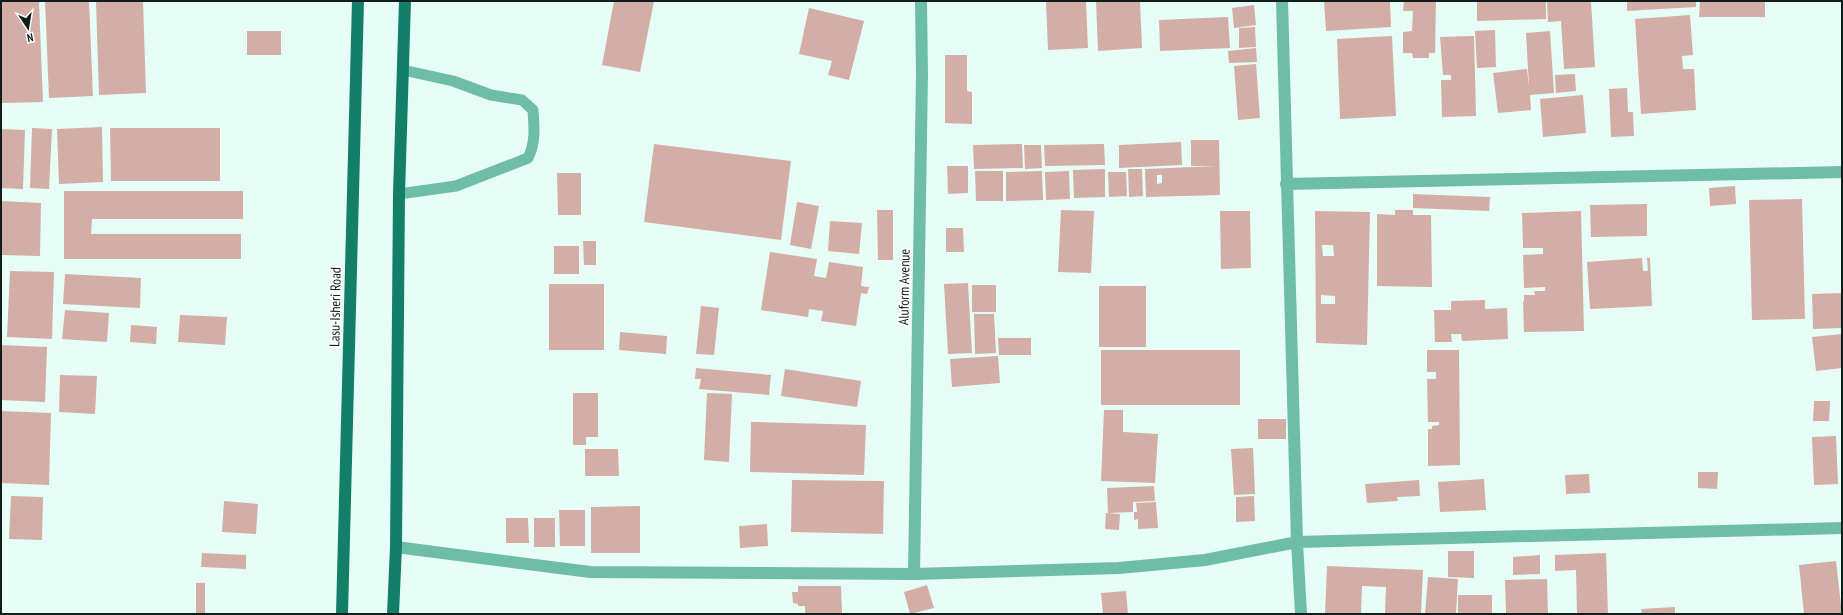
<svg xmlns="http://www.w3.org/2000/svg" width="1843" height="615" viewBox="0 0 1843 615" font-family="'PT Sans Narrow',sans-serif">
  <rect width="100%" height="100%" fill="#e6fef6"/>
  <path fill="#d2aea6" fill-rule="evenodd" d="M 1,1 L 39,1 L 43,102 L 1,103 Z
    M 45,1 L 89,1 L 93,96 L 49,98 Z
    M 96,1 L 143,1 L 146,93 L 99,95 Z
    M 614,1 L 654,1 L 640,72 L 602,65 Z
    M 1046,1 L 1086,1 L 1088,48 L 1048,50 Z
    M 1096,1 L 1140,1 L 1142,48 L 1098,51 Z
    M 1324,1 L 1390,1 L 1391,27 L 1326,31 Z
    M 1404,1 L 1436,1 L 1435,53 L 1429,53 L 1429,58 L 1413,58 L 1412,53 L 1403,53 L 1403,32 L 1412,31 L 1413,11 L 1403,11 Z
    M 1477,1 L 1546,1 L 1546,19 L 1477,21 Z
    M 1547,1 L 1591,1 L 1595,67 L 1564,69 L 1561,21 L 1548,22 Z
    M 1627,1 L 1696,1 L 1696,7 L 1627,11 Z
    M 1700,1 L 1765,1 L 1765,17 L 1699,17 Z
    M 1254,5 L 1256,25 L 1234,28 L 1232,8 Z
    M 809,8 L 864,21 L 849,80 L 828,75 L 832,61 L 799,54 Z
    M 1690,15 L 1693,55 L 1682,56 L 1683,69 L 1694,69 L 1696,110 L 1641,114 L 1635,19 Z
    M 1228,17 L 1230,48 L 1160,51 L 1159,20 Z
    M 1255,27 L 1256,47 L 1239,48 L 1239,28 Z
    M 1495,30 L 1496,67 L 1477,68 L 1475,31 Z
    M 247,31 L 281,31 L 281,55 L 247,55 Z
    M 1550,31 L 1554,93 L 1530,95 L 1531,110 L 1498,113 L 1493,73 L 1527,69 L 1529,87 L 1526,33 Z
    M 1392,36 L 1396,116 L 1340,119 L 1337,39 Z
    M 1474,36 L 1476,116 L 1442,117 L 1441,80 L 1451,80 L 1451,75 L 1443,75 L 1440,37 Z
    M 1256,48 L 1257,62 L 1229,63 L 1228,51 Z
    M 945,55 L 967,55 L 967,91 L 972,92 L 972,124 L 945,123 Z
    M 1256,64 L 1260,118 L 1238,120 L 1234,66 Z
    M 1575,74 L 1576,91 L 1556,93 L 1555,75 Z
    M 1627,88 L 1628,112 L 1633,112 L 1634,136 L 1611,137 L 1609,89 Z
    M 1583,95 L 1586,133 L 1543,137 L 1540,99 Z
    M 102,127 L 103,182 L 59,184 L 57,129 Z
    M 32,128 L 52,129 L 49,189 L 30,188 Z
    M 110,128 L 220,128 L 220,181 L 111,181 Z
    M 1,129 L 25,130 L 23,189 L 1,188 Z
    M 1191,140 L 1219,140 L 1220,195 L 1146,197 L 1145,169 L 1217,166 L 1191,166 ZM 1157,175 L 1162,175 L 1162,183 L 1157,184 Z
    M 1181,142 L 1182,165 L 1119,168 L 1119,145 Z
    M 654,144 L 791,161 L 781,240 L 644,222 Z
    M 1022,144 L 1023,168 L 974,169 L 973,145 Z
    M 1104,144 L 1105,165 L 1045,166 L 1044,145 Z
    M 1024,145 L 1041,145 L 1042,168 L 1025,169 Z
    M 947,166 L 968,166 L 968,193 L 948,194 Z
    M 1105,169 L 1105,197 L 1074,198 L 1073,170 Z
    M 1128,169 L 1142,169 L 1143,196 L 1129,197 Z
    M 975,171 L 1003,171 L 1003,201 L 976,201 Z
    M 1042,171 L 1043,200 L 1006,201 L 1006,172 Z
    M 1069,171 L 1070,199 L 1046,200 L 1045,172 Z
    M 1108,172 L 1126,172 L 1127,196 L 1109,197 Z
    M 557,173 L 581,173 L 581,215 L 558,215 Z
    M 1735,186 L 1736,204 L 1710,206 L 1709,188 Z
    M 64,191 L 243,191 L 243,219 L 92,219 L 91,234 L 241,234 L 241,259 L 64,259 Z
    M 1413,194 L 1490,197 L 1489,211 L 1413,208 Z
    M 1802,199 L 1805,319 L 1752,320 L 1749,200 Z
    M 1,201 L 41,203 L 40,256 L 1,255 Z
    M 797,202 L 819,206 L 811,249 L 790,245 Z
    M 1647,204 L 1647,236 L 1591,237 L 1590,205 Z
    M 877,210 L 893,210 L 893,260 L 878,260 Z
    M 1061,210 L 1094,211 L 1091,273 L 1058,272 Z
    M 1395,210 L 1413,210 L 1413,215 L 1431,215 L 1432,287 L 1377,286 L 1377,214 L 1395,215 Z
    M 1220,211 L 1250,211 L 1251,268 L 1221,269 Z
    M 1315,211 L 1370,212 L 1367,345 L 1316,343 ZM 1322,245 L 1333,245 L 1334,256 L 1323,256 ZM 1321,295 L 1335,296 L 1335,304 L 1321,304 Z
    M 1581,211 L 1584,331 L 1524,332 L 1523,302 L 1524,302 L 1524,295 L 1535,295 L 1534,291 L 1545,291 L 1545,287 L 1524,288 L 1523,255 L 1543,254 L 1543,248 L 1523,248 L 1522,213 Z
    M 830,221 L 862,223 L 859,254 L 828,251 Z
    M 946,228 L 963,228 L 964,252 L 946,252 Z
    M 583,241 L 596,241 L 596,265 L 584,265 Z
    M 554,246 L 579,246 L 579,274 L 554,274 Z
    M 770,252 L 817,259 L 814,276 L 826,278 L 829,262 L 863,267 L 861,286 L 869,287 L 867,294 L 861,293 L 856,326 L 821,321 L 823,311 L 809,309 L 808,317 L 761,310 Z
    M 1642,258 L 1643,271 L 1648,271 L 1647,258 L 1650,258 L 1652,306 L 1590,309 L 1587,262 Z
    M 10,271 L 54,272 L 52,339 L 7,337 Z
    M 65,274 L 141,278 L 140,308 L 63,304 Z
    M 968,283 L 972,353 L 948,354 L 944,284 Z
    M 549,284 L 604,284 L 604,350 L 549,350 Z
    M 972,285 L 996,285 L 996,312 L 972,312 Z
    M 1099,286 L 1146,286 L 1146,347 L 1099,347 Z
    M 1842,293 L 1842,328 L 1813,329 L 1812,294 Z
    M 1485,300 L 1485,309 L 1507,308 L 1508,339 L 1462,341 L 1461,334 L 1451,334 L 1452,342 L 1435,342 L 1434,310 L 1451,310 L 1451,301 Z
    M 701,306 L 719,308 L 714,355 L 696,354 Z
    M 65,310 L 109,313 L 107,342 L 62,339 Z
    M 974,314 L 994,314 L 996,353 L 975,354 Z
    M 180,315 L 227,317 L 225,345 L 178,342 Z
    M 131,325 L 157,327 L 156,344 L 130,342 Z
    M 620,332 L 667,336 L 666,354 L 619,350 Z
    M 1842,334 L 1842,368 L 1816,371 L 1812,337 Z
    M 998,338 L 1031,338 L 1031,355 L 999,355 Z
    M 1,345 L 47,347 L 45,402 L 1,400 Z
    M 1101,350 L 1240,350 L 1240,405 L 1101,405 Z
    M 1427,350 L 1459,350 L 1460,465 L 1428,466 L 1428,429 L 1432,429 L 1432,426 L 1439,425 L 1439,422 L 1428,422 L 1427,379 L 1436,379 L 1436,372 L 1427,372 Z
    M 998,356 L 1000,383 L 952,387 L 950,359 Z
    M 696,368 L 771,375 L 769,395 L 699,389 L 701,379 L 695,379 Z
    M 785,369 L 861,381 L 857,407 L 781,396 Z
    M 60,375 L 97,376 L 95,414 L 59,412 Z
    M 573,393 L 598,393 L 598,437 L 586,437 L 586,445 L 573,445 Z
    M 707,393 L 732,394 L 729,462 L 704,460 Z
    M 1814,401 L 1830,401 L 1829,421 L 1813,421 Z
    M 1104,410 L 1123,410 L 1123,432 L 1158,434 L 1155,483 L 1101,481 Z
    M 1,411 L 51,413 L 49,485 L 1,483 Z
    M 1258,419 L 1286,419 L 1286,439 L 1258,439 Z
    M 751,422 L 866,425 L 864,475 L 750,472 Z
    M 1836,436 L 1838,484 L 1814,485 L 1812,437 Z
    M 1253,448 L 1255,494 L 1234,495 L 1231,449 Z
    M 585,449 L 618,449 L 619,476 L 585,476 Z
    M 1698,472 L 1718,472 L 1717,489 L 1698,488 Z
    M 1589,474 L 1590,493 L 1566,494 L 1565,475 Z
    M 1484,479 L 1486,510 L 1440,512 L 1438,482 Z
    M 792,480 L 884,481 L 883,534 L 791,532 Z
    M 1419,480 L 1420,496 L 1397,497 L 1398,501 L 1367,503 L 1365,484 Z
    M 1154,486 L 1155,501 L 1133,502 L 1133,512 L 1108,513 L 1107,488 Z
    M 11,496 L 43,497 L 42,540 L 9,539 Z
    M 1254,496 L 1255,521 L 1236,522 L 1236,497 Z
    M 224,501 L 258,504 L 256,534 L 222,532 Z
    M 1156,502 L 1158,528 L 1138,529 L 1138,519 L 1134,520 L 1134,512 L 1137,512 L 1136,503 Z
    M 640,506 L 640,553 L 591,553 L 591,507 Z
    M 559,510 L 585,510 L 585,546 L 560,546 Z
    M 1106,513 L 1120,514 L 1119,530 L 1105,529 Z
    M 506,518 L 528,518 L 529,543 L 506,543 Z
    M 534,518 L 555,518 L 555,547 L 534,547 Z
    M 767,524 L 768,546 L 740,548 L 739,526 Z
    M 1448,551 L 1474,551 L 1474,578 L 1448,577 Z
    M 202,553 L 246,555 L 246,569 L 201,567 Z
    M 1606,553 L 1608,614 L 1577,614 L 1576,570 L 1555,571 L 1555,555 Z
    M 1540,555 L 1540,574 L 1513,575 L 1513,557 Z
    M 1836,561 L 1842,614 L 1804,614 L 1799,565 Z
    M 1327,566 L 1423,570 L 1421,614 L 1385,614 L 1386,587 L 1362,586 L 1361,614 L 1325,614 Z
    M 1428,577 L 1458,579 L 1456,614 L 1425,614 Z
    M 1547,579 L 1548,614 L 1506,614 L 1505,580 Z
    M 196,583 L 205,583 L 205,614 L 196,614 Z
    M 927,585 L 934,608 L 910,614 L 904,592 Z
    M 798,586 L 841,586 L 842,613 L 805,614 L 805,606 L 798,606 L 798,604 L 793,603 L 792,592 L 798,592 Z
    M 1126,591 L 1128,614 L 1103,614 L 1101,593 Z
    M 1458,595 L 1492,595 L 1492,614 L 1458,614 Z
    M 1675,607 L 1675,614 L 1642,614 L 1641,609 Z"/>
  <g fill="none" stroke-linecap="round" stroke-linejoin="round">
    <path stroke="#6ebda7" stroke-width="11" d="M 399,194 L 456,186 L 528,158 C 536,143 534,126 533,110 L 522,100 L 491,95 L 453,81 L 403,70"/>
    <path stroke="#6ebda7" stroke-width="12" d="M 1282,1 L 1297,542 L 1301,614
      M 1286,184 L 1842,172
      M 396,547 L 590,572 L 914,574 L 1119,568 L 1205,560 L 1297,542 L 1842,528
      M 914,574 L 922,75 L 921,1"/>
    <path stroke="#147f68" stroke-width="12" d="M 342,614 L 358,1
      M 393,614 L 396,547 L 399,194 L 405,1"/>
  </g>
  <g text-anchor="middle" stroke-width="4" stroke-linejoin="round" paint-order="stroke">
    <g font-size="14" fill="#0f1e1a" stroke="#fff">
      <text transform="translate(904 287) rotate(-89)" y="5">Aluform Avenue</text>
      <text transform="translate(335 307) rotate(-89)" y="5">Lasu-Isheri Road</text>
    </g>
  </g>
  <rect width="1843" height="615" fill="none" stroke="#0f1e1a" stroke-width="4"/>
  <g transform="translate(28 28) rotate(168)" stroke="#ffffff" stroke-width="3" paint-order="stroke">
  <path d="M0-3L7 15L0 10L-7 15Z" fill="#0f1e1a"/>
  <text y="-6" font-size="11" font-weight="bold" text-anchor="middle" fill="#0f1e1a">N</text>
  </g>
</svg>
